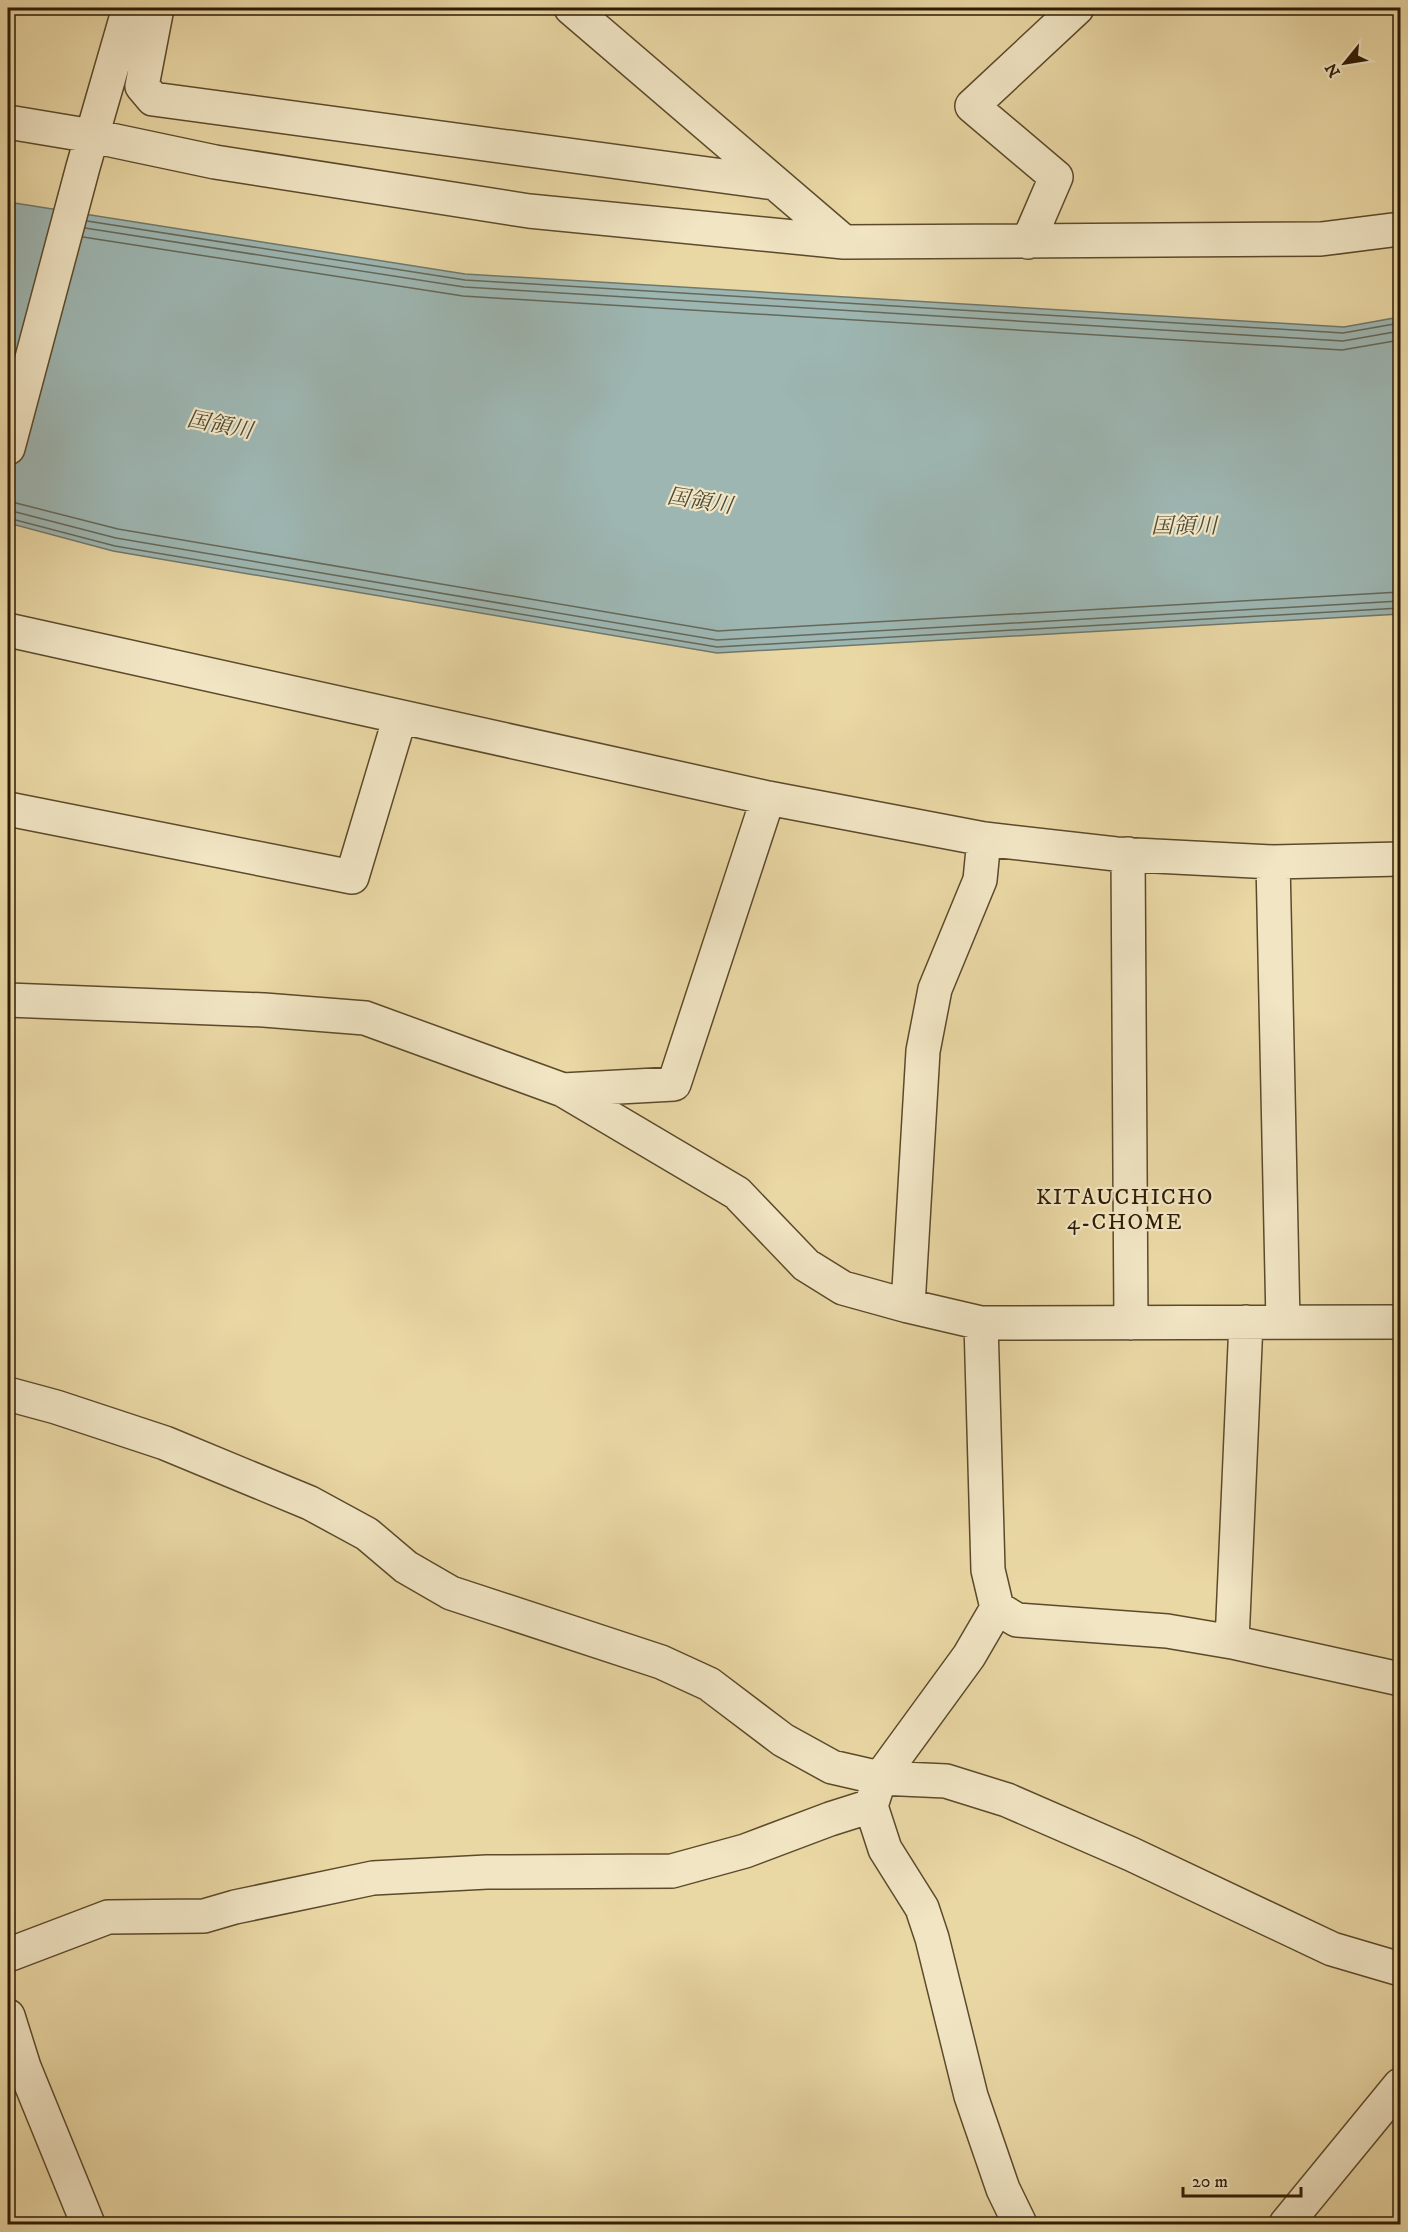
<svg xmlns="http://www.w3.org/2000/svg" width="1408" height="2232" viewBox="0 0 1408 2232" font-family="'IM FELL DW Pica','Noto Serif JP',serif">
  <rect width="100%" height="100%" fill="#e9d7a4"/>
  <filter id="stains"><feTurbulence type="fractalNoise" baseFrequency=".00333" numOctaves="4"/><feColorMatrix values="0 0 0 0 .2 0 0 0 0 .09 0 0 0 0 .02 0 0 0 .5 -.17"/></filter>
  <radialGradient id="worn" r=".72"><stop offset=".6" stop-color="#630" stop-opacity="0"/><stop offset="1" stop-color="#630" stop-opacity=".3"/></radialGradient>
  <path fill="#9db6b2" stroke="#70786c" stroke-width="1.5" d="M 8,202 L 465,274 L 1344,327 L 1400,317 L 1400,614 L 717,653 L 113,551 L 8,523 Z"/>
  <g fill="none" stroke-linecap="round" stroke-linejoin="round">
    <path stroke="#65685a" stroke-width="1.5" d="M 87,221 L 465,280 L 1343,333 L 1400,323
      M 85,228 L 464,287 L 1343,341 L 1400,331
      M 83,237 L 463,296 L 1342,350 L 1400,340
      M 8,501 L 118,529 L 718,631 L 1400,592
      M 8,510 L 116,538 L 717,640 L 1400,601
      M 8,518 L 115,546 L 717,647 L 1400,608"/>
    <g stroke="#5c4a2b" stroke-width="36">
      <path id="minor" d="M 157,8 L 142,86 L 153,99 L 774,183
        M 571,8 L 844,242
        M 8,122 L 92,136 L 215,162 L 529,211 L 844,242 L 1321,239 L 1400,229
        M 1028,242 L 1056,177 L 972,106 L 1077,8
        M 8,448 L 83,167 L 129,8
        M 8,630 L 768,798 L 984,839 L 1116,854 L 1273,862 L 1400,859
        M 8,809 L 352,877 L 400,717
        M 1128,854 L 1131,1323
        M 1273,862 L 1283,1322
        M 8,1000 L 264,1010 L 365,1018 L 563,1090 L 737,1193 L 806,1265 L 843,1288 L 908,1306 L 981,1323 L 1400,1322
        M 563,1090 L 674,1084 L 768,798
        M 908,1306 L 923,1051 L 935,989 L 980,880 L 984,839
        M 981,1323 L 988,1570 L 997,1608 L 1017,1620 L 1167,1631 L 1232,1642 L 1400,1679
        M 8,1394 L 56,1407 L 165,1443 L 310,1503 L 367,1534 L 406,1567 L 451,1593 L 661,1662 L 709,1684 L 783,1740 L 832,1767 L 880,1778 L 946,1781 L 1007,1800 L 1131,1854 L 1332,1949 L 1400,1969
        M 997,1608 L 969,1656 L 880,1778 L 871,1806 L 885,1849 L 922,1908 L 932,1938 L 971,2096 L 1003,2189 L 1020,2224
        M 1232,1642 L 1246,1322
        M 8,1955 L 108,1917 L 204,1916 L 235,1907 L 373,1878 L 487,1872 L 672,1871 L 745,1851 L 830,1819 L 871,1806
        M 8,2016 L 24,2067 L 88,2224
        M 1286,2224 L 1400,2085"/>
    </g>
    <use href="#minor" stroke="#f1e5c4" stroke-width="33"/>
  </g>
  <g text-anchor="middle" stroke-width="4.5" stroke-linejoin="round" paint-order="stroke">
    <g font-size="22" font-style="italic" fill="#4f4a38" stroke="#f1e5c4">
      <text transform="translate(220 424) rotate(11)" y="8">国領川</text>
      <text transform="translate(700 500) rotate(9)" y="8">国領川</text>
      <text x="1184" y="533">国領川</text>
    </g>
    <g font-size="22" letter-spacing="1.5" fill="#2d1b03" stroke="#f1e5c4">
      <text x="1125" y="1204">KITAUCHICHO<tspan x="1125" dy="25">4-CHOME</tspan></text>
    </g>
  </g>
  <rect width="1408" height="2232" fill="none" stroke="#e9d7a4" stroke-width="30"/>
  <rect x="9" y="9" width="1390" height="2214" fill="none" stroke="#2d1b03" stroke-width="3"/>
  <rect x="15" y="15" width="1378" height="2202" fill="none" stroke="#2d1b03" stroke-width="1.5"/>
  <g transform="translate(1345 63) rotate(240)" stroke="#f1e5c4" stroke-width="4.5" paint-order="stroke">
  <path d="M0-4.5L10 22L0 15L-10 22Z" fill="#2d1b03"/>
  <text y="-9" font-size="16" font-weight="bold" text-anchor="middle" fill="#2d1b03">N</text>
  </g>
  <path d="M1183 2187v9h118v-9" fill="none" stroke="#2d1b03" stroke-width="3"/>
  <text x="1192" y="2187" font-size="18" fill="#2d1b03" stroke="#f1e5c4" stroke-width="4.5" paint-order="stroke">20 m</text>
  <rect width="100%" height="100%" filter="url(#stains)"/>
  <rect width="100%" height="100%" fill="url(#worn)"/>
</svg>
